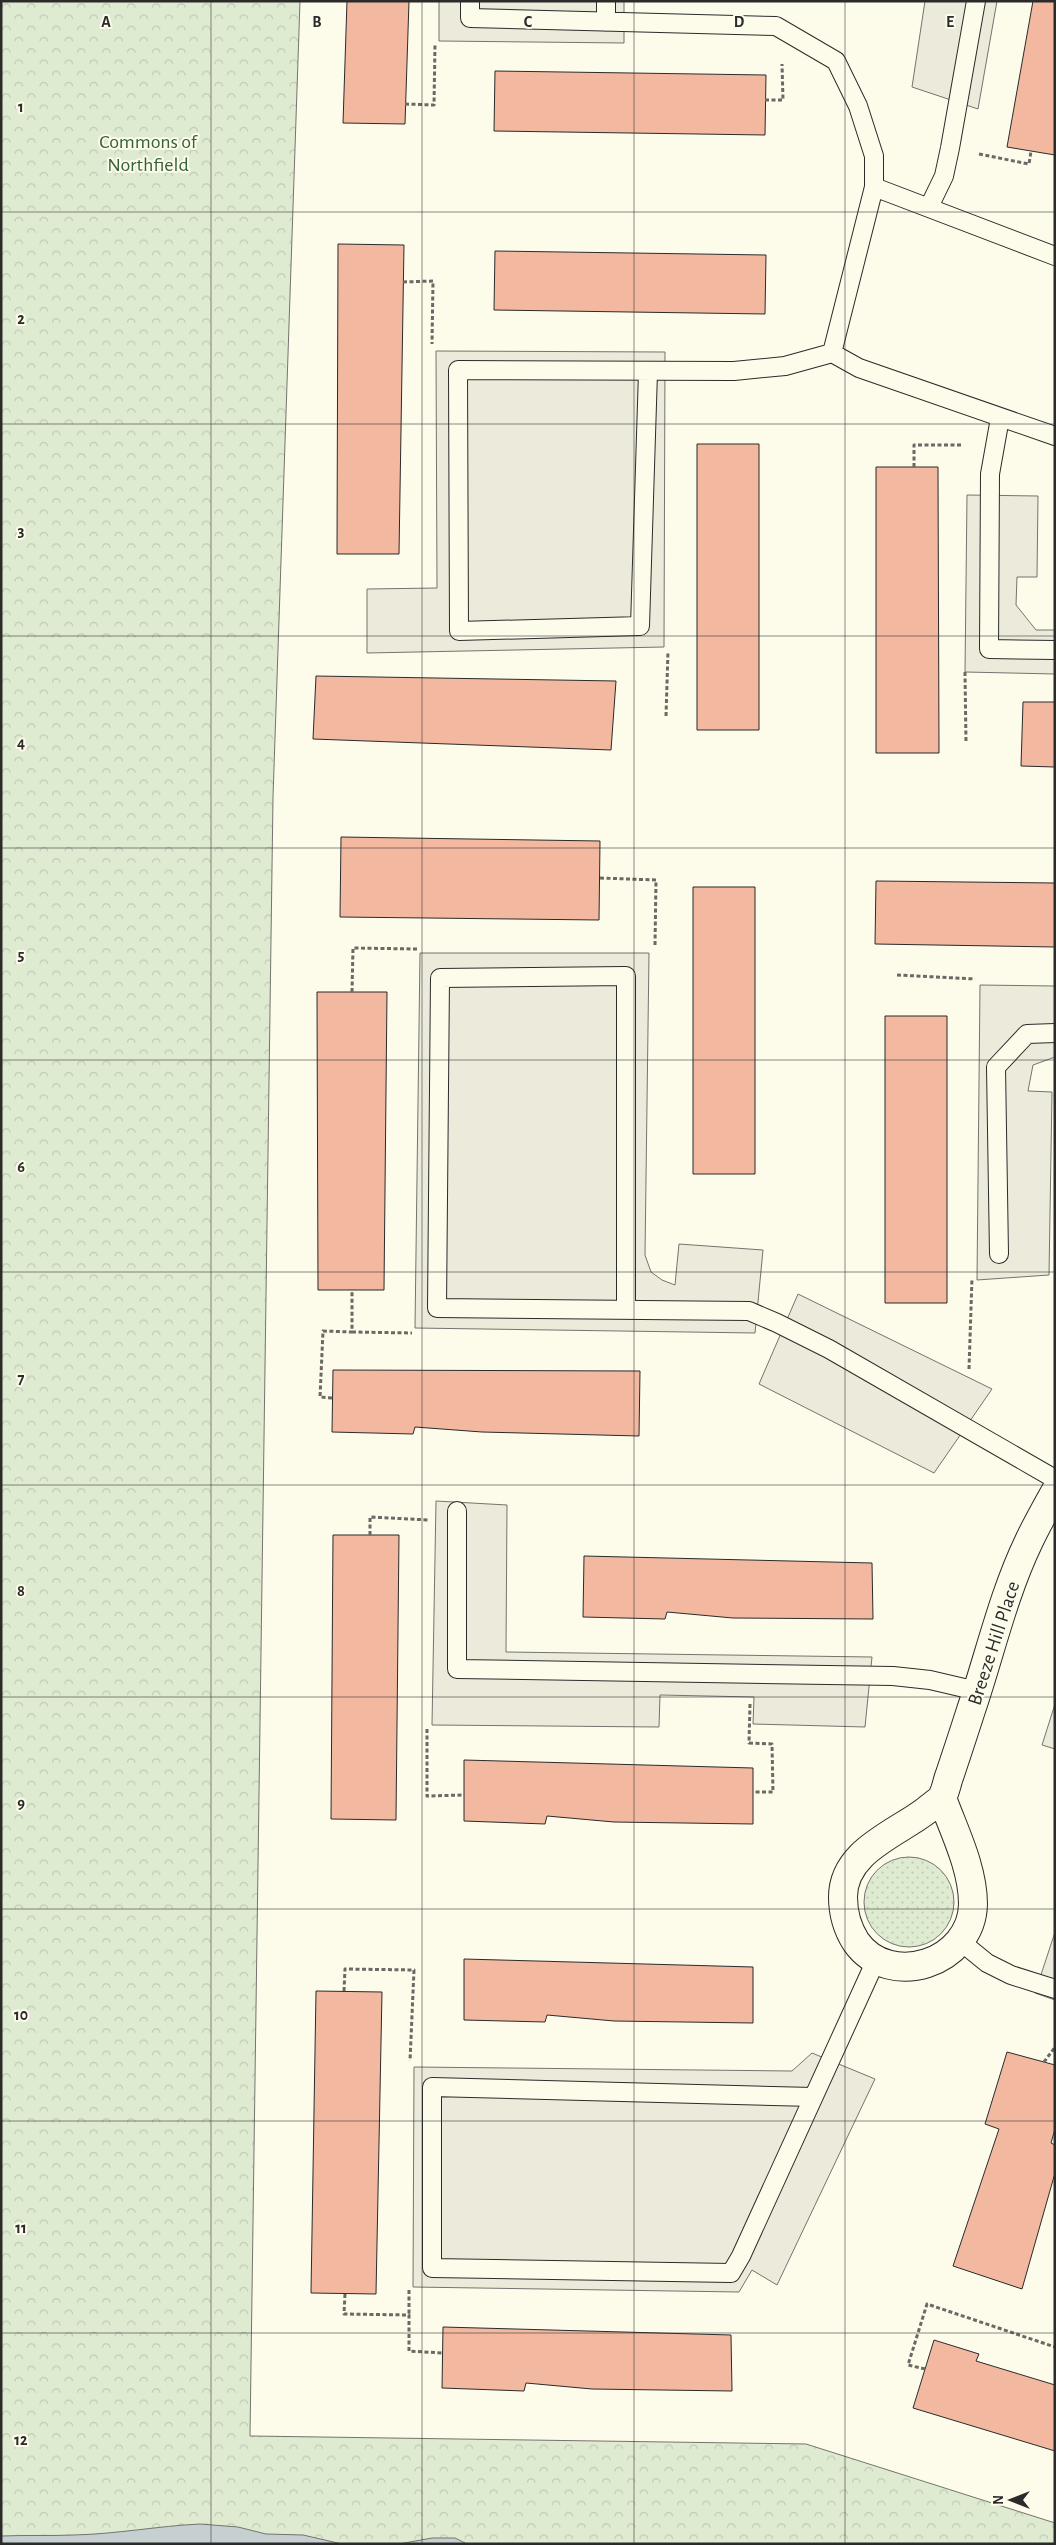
<svg xmlns="http://www.w3.org/2000/svg" width="1056" height="2545" viewBox="0 0 1056 2545" font-family="'Alegreya Sans',sans-serif">
  <defs>
    <pattern id="grass-dots" width="8" height="8" patternUnits="userSpaceOnUse" patternTransform="scale(1.25)"><rect width="8" height="8" fill="#deebd1"/><path d="M2 2h.1M6 6h.1" fill="none" stroke="#bfcab4" stroke-width="1.8" stroke-linecap="round"/></pattern>
    <pattern id="park-crowns" width="20" height="18" patternUnits="userSpaceOnUse" patternTransform="scale(1.25)"><rect width="20" height="18" fill="#deebd1"/><path d="M2 6a3 3 0 1 1 6 0M12 15a3 3 0 1 1 6 0" fill="none" stroke="#bfcab4"/></pattern>
  </defs>
  <rect width="100%" height="100%" fill="#fdfbea"/>
  <path fill="url(#grass-dots)" stroke="#74746e" d="M864 1902a45 45 0 1 1 90 0a45 45 0 1 1-90 0Z"/>
  <path fill="url(#park-crowns)" stroke="#74746e" d="M 1,1 L 300,1 L 273,797 L 250,2436 L 806,2444 L 1055,2523 L 1055,2544 L 1,2544 Z"/>
  <path fill="#eceadb" stroke="#74746e" d="M 439,1 L 624,1 L 624,43 L 439,41 Z
    M 925,1 L 997,1 L 978,109 L 912,87 Z
    M 436,351 L 665,352 L 664,647 L 367,653 L 367,589 L 437,588 Z
    M 967,495 L 1038,496 L 1037,577 L 1017,577 L 1016,605 L 1036,630 L 1055,630 L 1055,674 L 965,672 Z
    M 420,953 L 649,953 L 645,1255 L 651,1272 L 662,1280 L 675,1285 L 679,1244 L 763,1250 L 755,1333 L 415,1328 Z
    M 980,985 L 1055,986 L 1055,1057 L 1033,1065 L 1028,1091 L 1052,1092 L 1049,1275 L 977,1280 Z
    M 798,1294 L 992,1389 L 934,1473 L 759,1384 Z
    M 436,1501 L 507,1505 L 506,1652 L 872,1657 L 865,1727 L 753,1724 L 754,1697 L 660,1695 L 659,1727 L 432,1725 Z
    M 1055,1704 L 1055,1749 L 1042,1745 Z
    M 1055,1932 L 1055,2000 L 1035,1993 Z
    M 812,2053 L 875,2079 L 777,2285 L 752,2270 L 739,2292 L 413,2287 L 414,2067 L 792,2071 Z"/>
  <path fill="#c7d0d0" stroke="#74746e" d="M 200,2524 L 238,2527 L 266,2534 L 303,2535 L 342,2544 L 1,2544 L 1,2536 C 26,2535 50,2536 74,2535 C 117,2534 158,2526 200,2524 Z
    M 432,2538 L 455,2538 L 467,2544 L 399,2544 Z"/>
  <path fill="#f2b8a0" stroke="#2b2b2b" d="M 347,1 L 409,1 L 405,124 L 343,123 Z
    M 1033,1 L 1055,1 L 1055,155 L 1007,147 Z
    M 495,71 L 766,75 L 765,135 L 494,131 Z
    M 338,244 L 404,245 L 399,554 L 337,554 Z
    M 495,251 L 766,255 L 765,314 L 494,310 Z
    M 697,444 L 759,444 L 759,730 L 697,730 Z
    M 876,467 L 938,467 L 939,753 L 876,753 Z
    M 316,676 L 616,681 L 611,750 L 313,739 Z
    M 1023,702 L 1055,702 L 1055,767 L 1021,766 Z
    M 341,837 L 600,841 L 599,920 L 340,917 Z
    M 876,881 L 1055,883 L 1055,947 L 875,944 Z
    M 693,887 L 755,887 L 755,1174 L 693,1174 Z
    M 317,992 L 387,992 L 384,1290 L 318,1290 Z
    M 885,1016 L 947,1016 L 947,1303 L 885,1303 Z
    M 333,1370 L 640,1371 L 639,1436 L 482,1432 L 415,1427 L 413,1434 L 332,1432 Z
    M 333,1535 L 399,1535 L 396,1820 L 331,1819 Z
    M 584,1556 L 872,1563 L 873,1619 L 733,1618 L 667,1612 L 665,1619 L 583,1617 Z
    M 464,1760 L 753,1768 L 753,1824 L 614,1822 L 547,1816 L 545,1824 L 464,1821 Z
    M 464,1959 L 753,1967 L 753,2023 L 614,2021 L 547,2015 L 545,2022 L 464,2020 Z
    M 316,1991 L 382,1992 L 376,2294 L 311,2293 Z
    M 1007,2052 L 1055,2065 L 1055,2129 L 1051,2143 L 1055,2145 L 1055,2173 L 1022,2289 L 953,2266 L 999,2129 L 985,2124 Z
    M 443,2327 L 731,2335 L 732,2391 L 592,2389 L 526,2383 L 524,2391 L 442,2388 Z
    M 934,2340 L 979,2354 L 976,2361 L 1055,2385 L 1055,2451 L 913,2408 Z"/>
  <g fill="none" stroke-linecap="round" stroke-linejoin="round">
    <g stroke="#2b2b2b" stroke-width="20">
      <path id="lane" d="M 470,1 L 470,18 L 776,26 L 836,61 L 858,106 L 874,156 L 874,187
        M 606,1 L 606,22
        M 929,207 L 944,176 L 950,148 L 976,1
        M 832,353 L 874,187 L 1055,256
        M 648,372 L 640,626 L 459,631 L 458,370 L 734,371 L 785,366 L 832,353 L 859,368 L 1055,436
        M 1000,418 L 990,474 L 989,649 L 1055,650
        M 999,1254 L 996,1067 L 1027,1034 L 1055,1033
        M 626,1309 L 626,976 L 440,978 L 437,1308 L 749,1311 L 777,1323 L 829,1349 L 1055,1479
        M 457,1511 L 457,1669 L 893,1676 L 930,1680 L 977,1691
        M 960,1941 L 987,1963 L 1011,1975 L 1055,1989
        M 813,2097 L 432,2087 L 432,2268 L 731,2273 L 741,2256 L 877,1958"/>
    </g>
    <g stroke="#2b2b2b" stroke-width="30">
      <path id="street" d="M 942,1798 C 954,1831 973,1868 973,1904 C 972,1963 890,1990 856,1942 C 847,1928 843,1914 843,1897 C 843,1851 896,1834 927,1810 C 931,1806 939,1802 942,1797 C 946,1791 947,1781 950,1774 C 957,1753 964,1732 971,1710 C 990,1654 1003,1595 1029,1541 C 1037,1524 1046,1508 1055,1492"/>
    </g>
    <path stroke="#6a6964" stroke-width="3" stroke-dasharray="4 2.5" stroke-linecap="butt" d="M 765,100 L 783,100 L 782,64
      M 405,104 L 434,105 L 435,44
      M 979,154 L 1029,164 L 1031,151
      M 403,282 L 433,281 L 432,344
      M 914,467 L 914,445 L 963,445
      M 965,672 L 966,743
      M 666,716 L 668,651
      M 600,878 L 656,880 L 655,945
      M 897,975 L 975,979
      M 352,992 L 353,948 L 417,949
      M 352,1332 L 412,1333
      M 969,1369 L 972,1278
      M 332,1398 L 320,1397 L 323,1331 L 352,1332 L 352,1290
      M 370,1535 L 370,1517 L 429,1520
      M 750,1704 L 749,1743 L 772,1744 L 773,1792 L 753,1792
      M 427,1729 L 427,1796 L 464,1795
      M 344,1991 L 345,1969 L 414,1970 L 410,2061
      M 1044,2062 L 1055,2047
      M 409,2290 L 409,2315
      M 345,2294 L 344,2314 L 409,2315 L 409,2351 L 443,2353
      M 925,2369 L 908,2365 L 927,2304 L 1055,2347"/>
    <use href="#lane" stroke="#fdfbea" stroke-width="18"/>
    <use href="#street" stroke="#fdfbea" stroke-width="28"/>
  </g>
  <path fill="none" stroke="#2b2b2b" stroke-width="1" stroke-opacity="0.55" d="M 211,1 L 211,2544M 422,1 L 422,2544M 634,1 L 634,2544M 845,1 L 845,2544M 1,212 L 1055,212M 1,424 L 1055,424M 1,636 L 1055,636M 1,848 L 1055,848M 1,1060 L 1055,1060M 1,1272 L 1055,1272M 1,1485 L 1055,1485M 1,1697 L 1055,1697M 1,1909 L 1055,1909M 1,2121 L 1055,2121M 1,2333 L 1055,2333"/>
  <g text-anchor="middle" stroke-width="4" stroke-linejoin="round" paint-order="stroke">
    <g font-size="20" fill="#34623c" stroke="#fdfbea">
      <text x="148" y="148">Commons of<tspan x="148" dy="23">Northfield</tspan></text>
    </g>
    <g font-size="20" fill="#2b2b2b" stroke="#fdfbea">
      <text transform="translate(993 1643) rotate(-72)" y="7">Breeze Hill Place</text>
    </g>
  </g>
  <g font-size="16" text-anchor="middle" font-weight="bold" fill="#2b2b2b" stroke="#fdfbea" stroke-width="4" stroke-linejoin="round" paint-order="stroke">
    <text x="106" y="27">A</text>
    <text x="317" y="27">B</text>
    <text x="528" y="27">C</text>
    <text x="739" y="27">D</text>
    <text x="950" y="27">E</text>
    <text x="21" y="112">1</text>
    <text x="21" y="324">2</text>
    <text x="21" y="536">3</text>
    <text x="21" y="748">4</text>
    <text x="21" y="960">5</text>
    <text x="21" y="1172">6</text>
    <text x="21" y="1384">7</text>
    <text x="21" y="1596">8</text>
    <text x="21" y="1808">9</text>
    <text x="21" y="2020">10</text>
    <text x="21" y="2233">11</text>
    <text x="21" y="2445">12</text>
  </g>
  <rect width="1056" height="2545" fill="none" stroke="#2b2b2b" stroke-width="5"/>
  <g transform="translate(1011 2500) rotate(270)" stroke="#fdfbea" stroke-width="4" paint-order="stroke">
  <path d="M0-4L9 19L0 12L-9 19Z" fill="#2b2b2b"/>
  <text y="-8" font-size="14" font-weight="bold" text-anchor="middle" fill="#2b2b2b">N</text>
  </g>
</svg>
